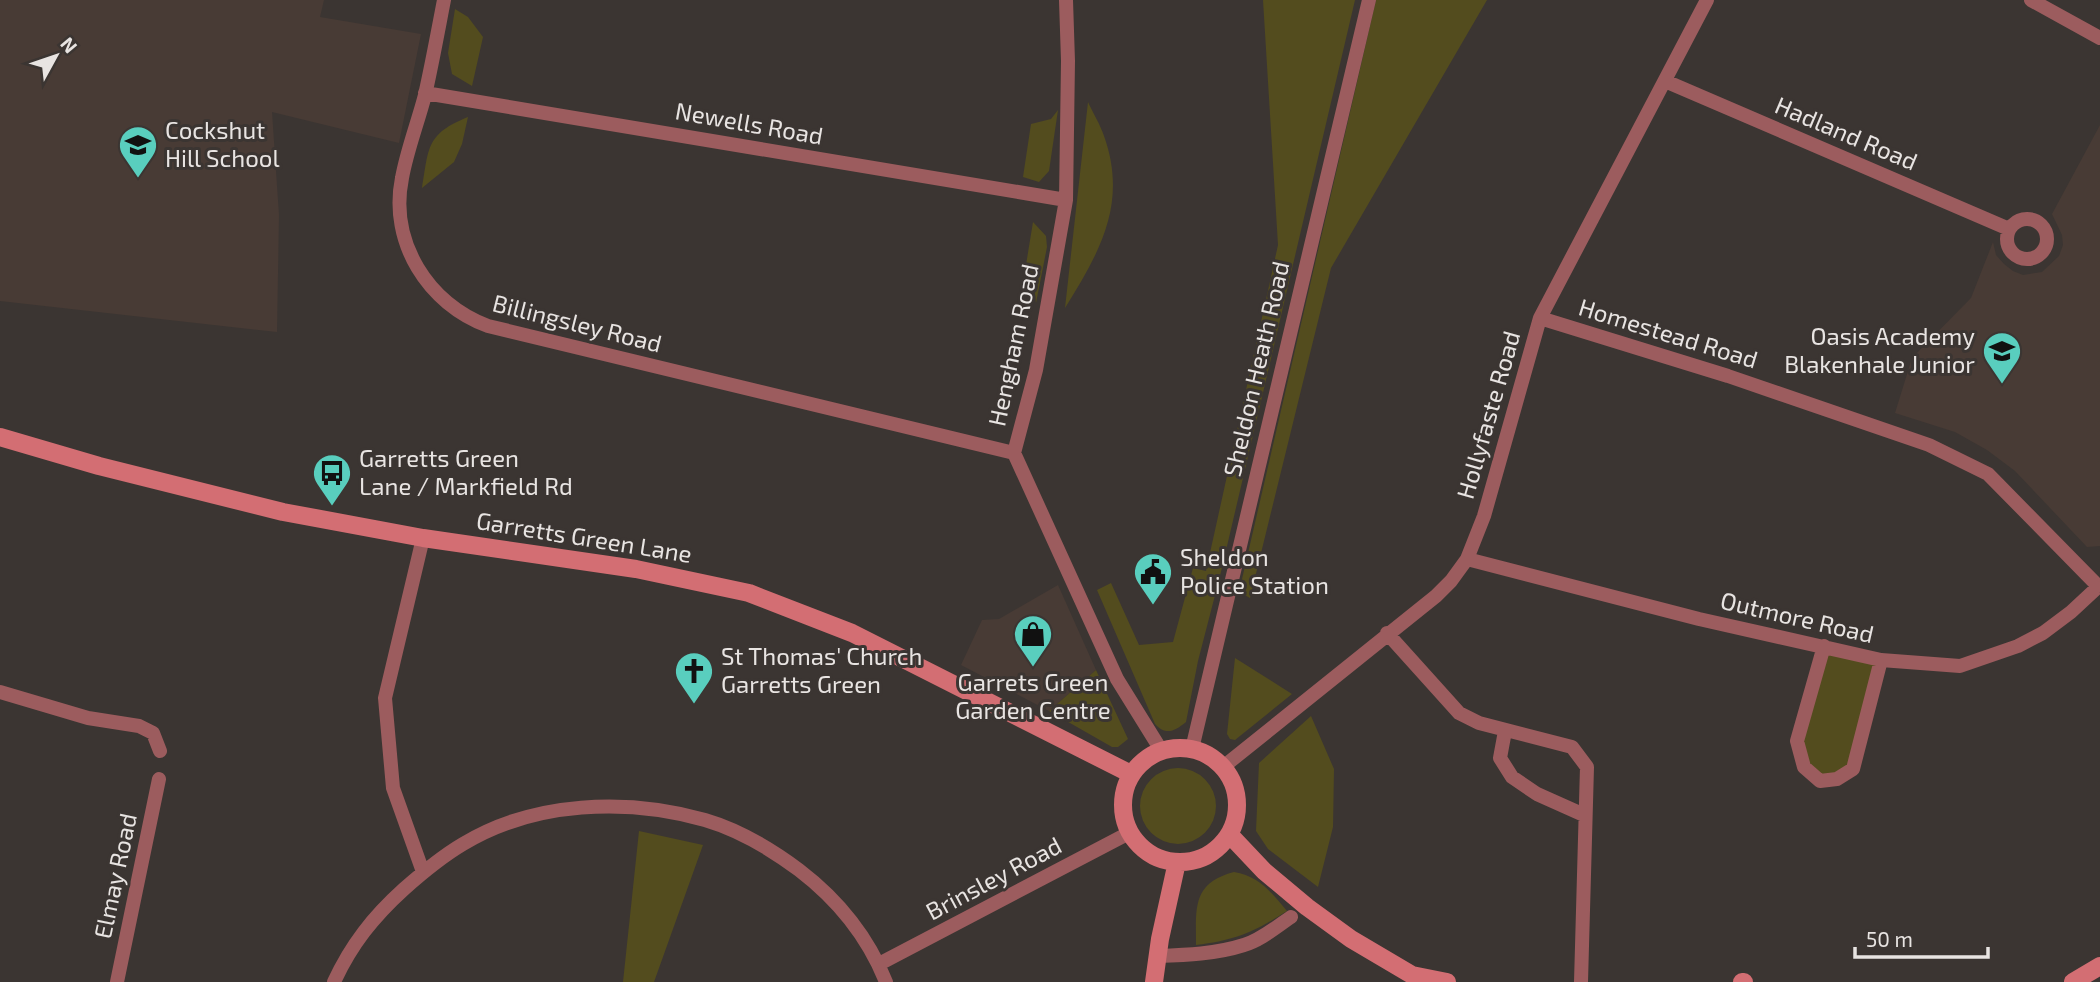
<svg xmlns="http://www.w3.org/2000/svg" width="2100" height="982" viewBox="0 0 2100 982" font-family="'Exo 2',sans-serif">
  <rect width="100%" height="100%" fill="#3b3532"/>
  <path fill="#483b35" d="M 0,0 L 324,0 L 320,17 L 421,34 L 399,143 L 272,112 L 279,215 L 277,332 L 0,301 Z
    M 2100,125 L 2100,546 L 2087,547 L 2015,471 L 1987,450 L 1955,432 L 1895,413 L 1912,358 L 1971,298 L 1993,242 L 1996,255 L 2004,264 L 2013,271 L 2023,275 L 2042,272 L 2059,256 L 2063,245 L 2062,235 L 2052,214 Z
    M 1058,585 L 1096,670 L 1049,711 L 961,665 L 982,620 L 999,619 Z"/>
  <path fill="#534c1e" d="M 1263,0 L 1355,0 L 1220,576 L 1198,661 L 1186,722 C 1175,731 1166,736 1155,724 L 1097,590 L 1111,583 L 1139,645 L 1173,642 L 1193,568 L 1206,571 L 1278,245 Z
    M 1376,0 L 1487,0 L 1331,268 L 1250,598 L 1239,592 Z
    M 455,9 L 468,17 L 483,37 L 472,86 L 452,74 L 448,53 Z
    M 1088,102 C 1093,113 1100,124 1104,136 C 1128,203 1100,252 1065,308 Z
    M 1058,110 L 1049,171 L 1039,182 L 1023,177 L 1031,124 L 1051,119 Z
    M 468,117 L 462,144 L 454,162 L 422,188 C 429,147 426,134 468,117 Z
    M 1033,222 L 1046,236 L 1047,247 L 1036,303 L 1033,280 L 1025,271 Z
    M 1824,646 L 1881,660 L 1853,769 L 1820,781 L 1797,741 Z
    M 1235,658 L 1292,694 L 1235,740 L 1230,739 L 1227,734 Z
    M 1096,670 L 1128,739 L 1118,747 L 1112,747 L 1049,711 Z
    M 1311,716 L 1334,769 L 1333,827 L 1318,887 L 1268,849 L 1256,831 L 1259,763 Z
    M1140 806a38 38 0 1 1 76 0a38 38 0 1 1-76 0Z
    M 639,831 L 703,845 L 654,982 L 623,982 Z
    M 1234,872 C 1259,876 1271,892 1287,911 C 1254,932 1236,940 1196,945 C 1196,908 1192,883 1234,872 Z"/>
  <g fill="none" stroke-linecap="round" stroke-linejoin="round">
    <path stroke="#9c5c5e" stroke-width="14" d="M 444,0 C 438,31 432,64 425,95 C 418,122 407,150 402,178 C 389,242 428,304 488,326 L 1014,453
      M 1066,0 L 1068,61 L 1066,200 L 1036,370 L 1014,453 L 1117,679 L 1161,750
      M 2031,0 L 2100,38
      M 1665,81 L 2009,229
      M 425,93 L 1066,200
      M2007 239a20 20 0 1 1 40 0a20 20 0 1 1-40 0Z
      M 1540,318 L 1728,376 L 1929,445 L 1988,474 L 2098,586
      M 1467,559 L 1699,619 L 1881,660 L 1960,666 L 2018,646 L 2043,633 L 2071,612 L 2100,585
      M 1387,633 L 1459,713 L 1479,723 L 1572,747 L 1587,767 L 1581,982
      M 1824,646 L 1797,741 L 1804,767 L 1820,781 L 1837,779 L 1853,769 L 1881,660
      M 0,692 L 88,718 L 139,726 L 153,733 L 160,751
      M 1505,731 L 1500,758 L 1512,777 L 1537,794 L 1584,815
      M 1192,749 L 1369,0
      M 1223,767 L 1436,596 L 1451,581 L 1467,559 L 1484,516 L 1540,318 L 1707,0
      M 423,872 L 393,788 L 385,698 L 423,538
      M 1157,956 C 1186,955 1216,954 1244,945 C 1261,940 1276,927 1291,917
      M 879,964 L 1129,833
      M 117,982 L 159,779
      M 334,982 C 351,945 373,917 404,889 C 422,873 441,857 463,844 C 534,801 627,798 705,820 C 739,830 771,849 799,870 C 837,899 868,937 886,982"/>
    <path stroke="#d36e73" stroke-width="18" d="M 0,437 L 99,466 L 283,512 L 423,538 L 636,569 L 749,593 L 852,633 L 1131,774
      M1123 805a57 57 0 1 1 114 0a57 57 0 1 1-114 0Z
      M 1229,834 L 1264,871 L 1307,907 L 1351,939 L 1412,975 L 1447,982
      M 1154,982 L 1160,939 L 1177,862
      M 1742,982 L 1744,982
      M 2073,982 L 2100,966"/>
  </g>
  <defs>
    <g id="school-pin" transform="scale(2.0125)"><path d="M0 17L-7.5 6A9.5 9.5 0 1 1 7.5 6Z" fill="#59cebe" stroke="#3b3532"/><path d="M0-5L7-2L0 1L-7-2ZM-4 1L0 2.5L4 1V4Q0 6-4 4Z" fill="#111"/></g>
    <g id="bus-pin" transform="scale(2.0125)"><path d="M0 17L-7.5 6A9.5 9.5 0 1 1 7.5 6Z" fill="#59cebe" stroke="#3b3532"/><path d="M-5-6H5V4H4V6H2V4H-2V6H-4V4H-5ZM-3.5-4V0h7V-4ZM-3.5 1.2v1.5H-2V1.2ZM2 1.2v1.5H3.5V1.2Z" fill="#111"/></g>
    <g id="civic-pin" transform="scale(2.0125)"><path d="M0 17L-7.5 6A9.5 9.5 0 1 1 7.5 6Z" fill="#59cebe" stroke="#3b3532"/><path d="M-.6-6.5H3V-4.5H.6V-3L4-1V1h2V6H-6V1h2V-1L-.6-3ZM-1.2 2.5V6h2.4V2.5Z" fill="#111"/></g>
    <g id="shop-pin" transform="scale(2.0125)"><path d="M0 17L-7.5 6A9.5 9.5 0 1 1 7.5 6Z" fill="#59cebe" stroke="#3b3532"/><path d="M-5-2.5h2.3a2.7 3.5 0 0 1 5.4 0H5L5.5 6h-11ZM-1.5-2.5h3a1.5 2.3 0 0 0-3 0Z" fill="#111"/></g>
    <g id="church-pin" transform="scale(2.0125)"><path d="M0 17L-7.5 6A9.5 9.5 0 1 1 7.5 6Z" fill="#59cebe" stroke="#3b3532"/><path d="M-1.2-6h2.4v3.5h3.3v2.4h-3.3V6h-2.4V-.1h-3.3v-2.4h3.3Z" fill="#111"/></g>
  </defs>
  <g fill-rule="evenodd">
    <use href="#school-pin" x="138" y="145"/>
    <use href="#school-pin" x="2002" y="351"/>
    <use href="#bus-pin" x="332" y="473"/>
    <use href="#civic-pin" x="1153" y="572"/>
    <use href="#shop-pin" x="1033" y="634"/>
    <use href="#church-pin" x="694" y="671"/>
  </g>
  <g text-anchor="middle" stroke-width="6" stroke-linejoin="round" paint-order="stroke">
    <g font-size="24" fill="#e8e4e2" stroke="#3b3532">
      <text transform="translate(749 124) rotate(10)" y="8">Newells Road</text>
      <text transform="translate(1846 134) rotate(23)" y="8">Hadland Road</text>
      <text transform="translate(577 324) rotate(14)" y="8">Billingsley Road</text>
      <text transform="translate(1668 334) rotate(17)" y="8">Homestead Road</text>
      <text transform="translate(1014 345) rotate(-78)" y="8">Hengham Road</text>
      <text transform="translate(1257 369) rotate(-77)" y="8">Sheldon Heath Road</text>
      <text transform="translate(1489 415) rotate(-74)" y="8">Hollyfaste Road</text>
      <text transform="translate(584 538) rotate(9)" y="8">Garretts Green Lane</text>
      <text transform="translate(1797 618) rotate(13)" y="8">Outmore Road</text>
      <text transform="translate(116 876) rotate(-78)" y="8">Elmay Road</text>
      <text transform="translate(994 879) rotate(-28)" y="8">Brinsley Road</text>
    </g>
    <g font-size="24" fill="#e8e4e2" stroke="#3b3532" text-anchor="start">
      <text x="165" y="139">Cockshut<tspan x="165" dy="28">Hill School</tspan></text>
      <text x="1975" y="345" text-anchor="end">Oasis Academy<tspan x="1975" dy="28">Blakenhale Junior</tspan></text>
      <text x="359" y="467">Garretts Green<tspan x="359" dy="28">Lane / Markfield Rd</tspan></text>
      <text x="1180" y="566">Sheldon<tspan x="1180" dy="28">Police Station</tspan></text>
      <text x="721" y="665">St Thomas' Church<tspan x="721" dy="28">Garretts Green</tspan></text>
      <text x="1033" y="691" text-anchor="middle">Garrets Green<tspan x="1033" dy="28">Garden Centre</tspan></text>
    </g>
  </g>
  <g transform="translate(56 56) rotate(50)" stroke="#3b3532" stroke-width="5" paint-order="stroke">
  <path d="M0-5L12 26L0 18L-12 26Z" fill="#e8e4e2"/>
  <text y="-10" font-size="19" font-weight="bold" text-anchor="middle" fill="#e8e4e2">N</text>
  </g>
  <path d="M1855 947v10h133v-10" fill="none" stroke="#e8e4e2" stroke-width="3.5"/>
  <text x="1866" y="947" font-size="21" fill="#e8e4e2" stroke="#3b3532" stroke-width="5" paint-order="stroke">50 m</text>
</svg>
